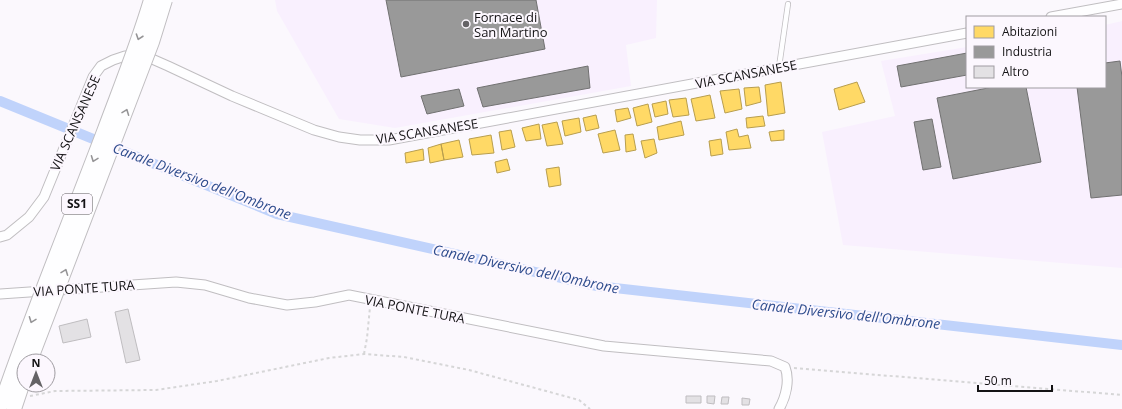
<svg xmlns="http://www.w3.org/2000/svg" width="1122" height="409" viewBox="0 0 1122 409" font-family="'Open Sans',sans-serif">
  <rect width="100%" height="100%" fill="#fbf8fd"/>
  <path fill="#f9f0fe" d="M 275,0 L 657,0 L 656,38 L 626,45 L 631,86 L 395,128 L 339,119 L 277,11 Z
    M 1122,21 L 1122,268 L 843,245 L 822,132 L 895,116 L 881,61 L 967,47 L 967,87 L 1105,87 L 1105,25 Z"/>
  <path fill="#ffd966" stroke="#b89e4e" d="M 781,82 L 785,113 L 768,116 L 765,85 Z
    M 857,82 L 865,102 L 839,110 L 834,89 Z
    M 759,87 L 761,102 L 746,106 L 744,88 Z
    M 739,89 L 742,109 L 725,113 L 720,91 Z
    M 710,95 L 715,118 L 696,121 L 691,99 Z
    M 686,98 L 689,115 L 673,117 L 669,100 Z
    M 666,101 L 668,114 L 655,117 L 652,104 Z
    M 648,104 L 652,122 L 637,126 L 633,108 Z
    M 628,108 L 631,118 L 617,122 L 615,110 Z
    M 596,115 L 599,128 L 586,131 L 583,118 Z
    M 763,116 L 765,126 L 747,128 L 746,118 Z
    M 579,118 L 581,132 L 565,136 L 562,121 Z
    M 681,121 L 684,135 L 659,140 L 657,127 Z
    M 557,122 L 563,144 L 547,146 L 542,125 Z
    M 539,124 L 541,139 L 526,141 L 522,128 Z
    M 737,129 L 739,137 L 748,135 L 751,148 L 729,150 L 726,132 Z
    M 511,130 L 515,147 L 502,150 L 499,132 Z
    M 615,130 L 620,150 L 603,153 L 598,134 Z
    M 784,130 L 784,140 L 771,141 L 769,132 Z
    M 633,134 L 636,150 L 626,152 L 625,135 Z
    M 491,135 L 494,153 L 472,155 L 469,139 Z
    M 654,139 L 657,153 L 645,158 L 641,141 Z
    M 721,139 L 723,154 L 711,156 L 709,141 Z
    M 459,140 L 463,157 L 444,160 L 441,144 Z
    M 441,144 L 444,160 L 430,163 L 428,148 Z
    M 423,149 L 424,160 L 406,163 L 405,153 Z
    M 507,159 L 510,170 L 497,173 L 495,162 Z
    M 559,167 L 561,185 L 549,187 L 546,169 Z"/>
  <path fill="#999" stroke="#717171" d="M 386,0 L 536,0 L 545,49 L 401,77 Z
    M 967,53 L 967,75 L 901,87 L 897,66 Z
    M 1120,61 L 1122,77 L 1122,195 L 1091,198 L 1077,87 L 1105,87 L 1105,63 Z
    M 588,66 L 590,88 L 483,107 L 477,88 Z
    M 993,87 L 1026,87 L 1041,162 L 953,179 L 937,98 Z
    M 459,89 L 464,106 L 427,114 L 421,96 Z
    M 932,119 L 941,167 L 923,170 L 914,122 Z"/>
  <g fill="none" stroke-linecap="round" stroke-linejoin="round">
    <path stroke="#c0d3fb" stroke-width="10" d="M 0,101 L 277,214 L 597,286 L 1122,345"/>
  </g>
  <path fill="#e3e1e4" stroke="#bfbdc0" d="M 128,309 L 140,360 L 126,363 L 115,312 Z
    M 87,319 L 91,337 L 63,343 L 59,326 Z
    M 686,396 L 701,396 L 701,403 L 686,403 Z
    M 707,396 L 715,396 L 714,404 L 707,403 Z
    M 722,397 L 729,397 L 728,404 L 721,404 Z
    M 742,398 L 750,399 L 749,405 L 742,405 Z"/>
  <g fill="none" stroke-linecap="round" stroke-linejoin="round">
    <g stroke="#c0bec1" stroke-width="6">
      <path id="service" d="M 779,67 L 788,4"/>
    </g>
    <g stroke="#c0bec1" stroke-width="11">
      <path id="minor" d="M 1051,17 L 1122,4
        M 0,237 L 7,235 L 29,217 L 44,197 L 93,77 L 101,66 L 113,60 L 125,56 L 143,55 L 168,66 L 232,96 L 314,130 L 339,137 L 360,140 L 389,140 L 967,33
        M 0,294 L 176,282 L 205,285 L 249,298 L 287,305 L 315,302 L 349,295 L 604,346 L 771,361 L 785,367 C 790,380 786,397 779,409"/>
    </g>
    <path stroke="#d6d6d7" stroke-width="2" stroke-dasharray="3 3" stroke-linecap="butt" d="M 364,354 L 367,338 L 370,307
      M 794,368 L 1122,395
      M 30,396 L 55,391 L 156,390 L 217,381 L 329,358 L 364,354 L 404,357 L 469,370 L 579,400 L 590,409"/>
    <use href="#service" stroke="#fefeff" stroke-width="4.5"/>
    <use href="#minor" stroke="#fefeff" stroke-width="9"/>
    <g stroke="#c0bec1" stroke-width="16" stroke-linecap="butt">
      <path id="trunk-bridge" d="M 30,361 L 152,42 L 165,0
        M 0,407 C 32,313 70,222 105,129 C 121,86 138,44 151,0
        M 14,409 L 24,379"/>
    </g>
    <use href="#trunk-bridge" stroke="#fefeff" stroke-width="14"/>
  </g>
  <defs><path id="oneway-chevron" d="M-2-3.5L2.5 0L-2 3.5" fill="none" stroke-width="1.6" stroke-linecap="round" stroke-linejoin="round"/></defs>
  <g stroke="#959496">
    <use href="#oneway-chevron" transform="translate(139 37) rotate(109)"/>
    <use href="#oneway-chevron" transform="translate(126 112) rotate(-69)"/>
    <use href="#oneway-chevron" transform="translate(94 159) rotate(111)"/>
    <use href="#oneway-chevron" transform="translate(65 272) rotate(-69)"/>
    <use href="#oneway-chevron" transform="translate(32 320) rotate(111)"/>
  </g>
  <circle fill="#656366" stroke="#fcf7fe" stroke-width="1.5" cx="466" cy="24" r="4"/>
  <g text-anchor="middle" stroke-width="4" stroke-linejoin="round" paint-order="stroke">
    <rect fill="#fcf7fe" stroke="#5a575b" stroke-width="1" x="62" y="194" width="30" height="20" rx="3"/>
    <g font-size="12" font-weight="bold" fill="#141315">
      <text x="77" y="208">SS1</text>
    </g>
    <g font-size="13" fill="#141315" stroke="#fcf7fe" text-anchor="start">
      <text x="474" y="22">Fornace di<tspan x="474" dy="15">San Martino</tspan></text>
    </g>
    <g font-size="13" fill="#141315" stroke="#fcf7fe">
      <text transform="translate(746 74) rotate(-11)" y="5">VIA SCANSANESE</text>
      <text transform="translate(75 123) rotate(-66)" y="5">VIA SCANSANESE</text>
      <text transform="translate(427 131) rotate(-9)" y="5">VIA SCANSANESE</text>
      <text transform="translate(84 288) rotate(-4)" y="5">VIA PONTE TURA</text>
      <text transform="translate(415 309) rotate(11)" y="5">VIA PONTE TURA</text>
    </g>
    <g font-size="14" font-style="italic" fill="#2e4c8d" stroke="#fcf7fe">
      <text transform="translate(202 181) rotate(21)" y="5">Canale Diversivo dell'Ombrone</text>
      <text transform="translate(526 269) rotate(12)" y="5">Canale Diversivo dell'Ombrone</text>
      <text transform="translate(846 314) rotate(6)" y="5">Canale Diversivo dell'Ombrone</text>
    </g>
  </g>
  <rect x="966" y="16" width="140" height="72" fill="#fcf7fe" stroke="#9f9ca1"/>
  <rect x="974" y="26" width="20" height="12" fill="#ffd966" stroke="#9f9ca1"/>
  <text x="1002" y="36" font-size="12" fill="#141315">Abitazioni</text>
  <rect x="974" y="46" width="20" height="12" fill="#999999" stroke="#9f9ca1"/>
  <text x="1002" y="56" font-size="12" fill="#141315">Industria</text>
  <rect x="974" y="66" width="20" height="12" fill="#e3e1e4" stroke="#9f9ca1"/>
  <text x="1002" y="76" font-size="12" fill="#141315">Altro</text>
  <g transform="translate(36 373)"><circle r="19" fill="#fcf7fe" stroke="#9f9ca1"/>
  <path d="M0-3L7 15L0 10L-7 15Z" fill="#656366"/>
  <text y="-6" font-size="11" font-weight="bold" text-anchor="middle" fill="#141315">N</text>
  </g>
  <path d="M978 385v6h74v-6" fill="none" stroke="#141315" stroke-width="2"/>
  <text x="984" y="385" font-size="12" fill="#141315" stroke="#fcf7fe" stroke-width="3" paint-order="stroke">50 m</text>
</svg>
